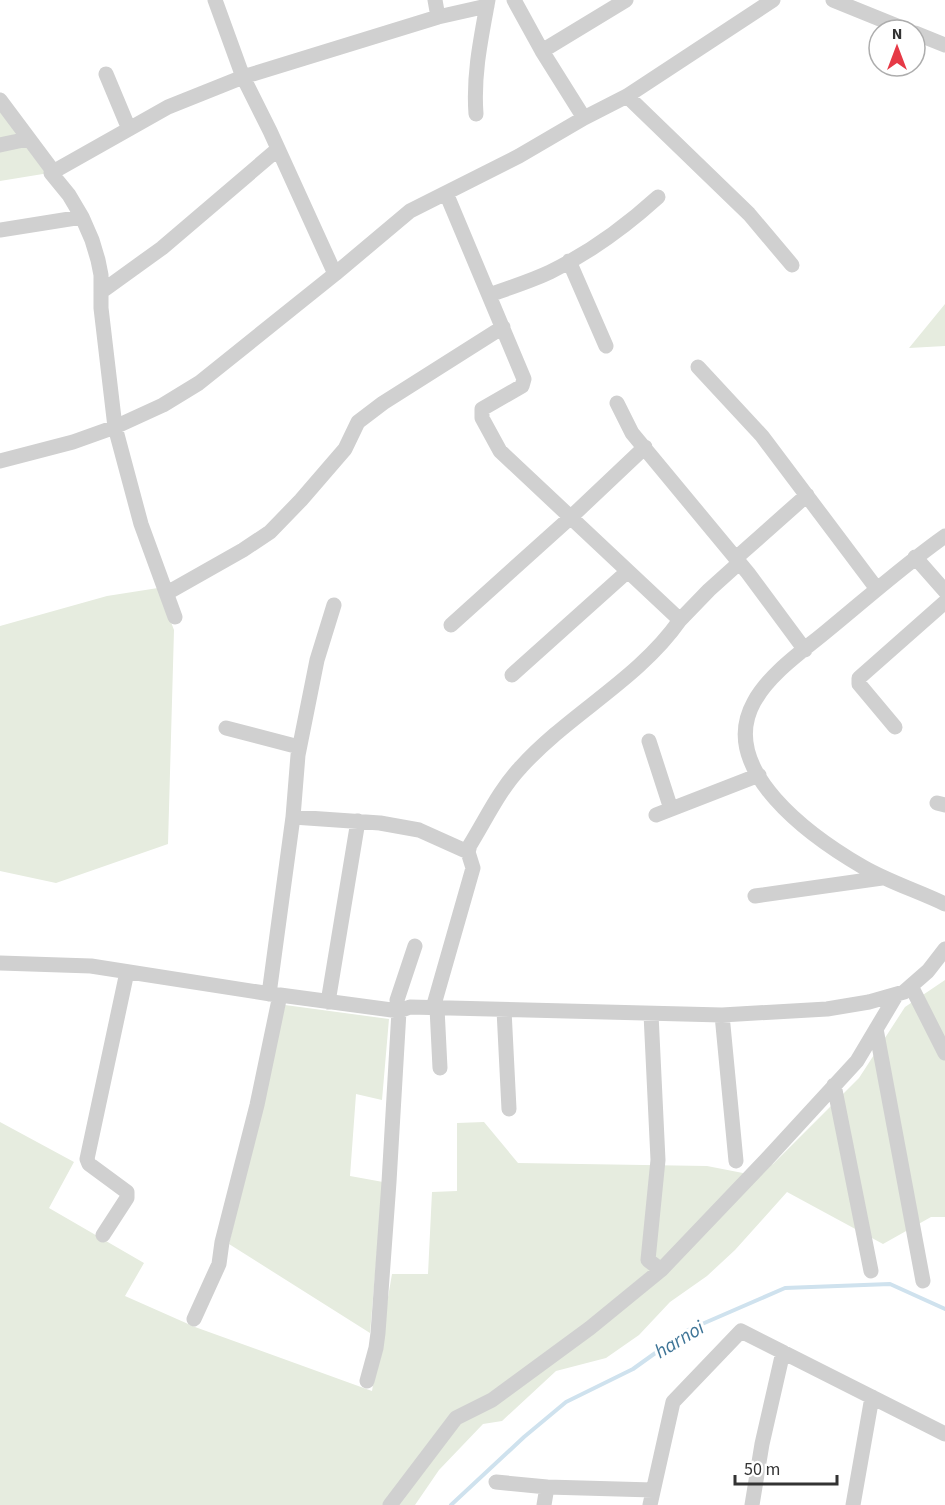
<svg xmlns="http://www.w3.org/2000/svg" width="945" height="1505" viewBox="0 0 945 1505" font-family="'Source Sans 3',sans-serif">
  <rect width="100%" height="100%" fill="#fff"/>
  <path fill="#e6ecdf" d="M 0,108 L 49,173 L 0,181 Z
    M 945,304 L 945,346 L 909,348 Z
    M 158,588 L 174,630 L 168,844 L 56,883 L 0,871 L 0,626 L 107,596 Z
    M 945,980 L 945,1217 L 931,1217 L 883,1244 L 787,1192 L 735,1250 L 707,1276 L 670,1302 L 639,1335 L 606,1358 L 556,1371 L 502,1421 L 483,1424 L 439,1470 L 415,1505 L 0,1505 L 0,1122 L 74,1162 L 49,1208 L 144,1263 L 125,1296 L 195,1327 L 372,1391 L 392,1274 L 428,1274 L 432,1192 L 457,1191 L 457,1123 L 484,1122 L 518,1163 L 707,1166 L 748,1174 L 773,1164 L 859,1078 L 905,1007 Z
    M 285,1005 L 389,1019 L 382,1100 L 356,1094 L 350,1176 L 383,1182 L 370,1333 L 229,1244 Z"/>
  <g fill="none" stroke-linecap="round" stroke-linejoin="round">
    <path stroke="#cfe2ee" stroke-width="4" d="M 451,1505 L 524,1437 L 566,1402 L 633,1369 L 686,1331 L 785,1288 L 890,1284 L 945,1309"/>
    <path stroke="#d0d0d0" stroke-width="15" d="M 215,0 L 243,77 L 270,131 L 335,274
      M 435,0 L 438,17
      M 514,0 L 542,51 L 584,118
      M 833,0 L 907,30
      M 915,33 L 945,45
      M 542,51 L 626,0
      M 106,74 L 129,129
      M 627,96 L 749,214 L 792,265
      M 0,100 L 53,171 L 51,173 L 69,195 L 82,217 L 92,240 L 98,260 L 101,275 L 101,308 L 115,427 L 141,524 L 175,617
      M 476,114 C 473,75 481,38 488,0
      M 0,145 L 28,139
      M 51,173 L 168,107 L 243,77 L 438,17 L 487,6
      M 446,193 L 524,379 L 522,386 L 482,409 L 482,418 L 500,451 L 680,620 L 709,590 L 739,563
      M 0,230 L 82,217
      M 569,261 L 606,346
      M 101,292 L 162,248 L 278,149
      M 489,295 C 509,288 531,281 550,272 C 589,253 626,226 658,197
      M 698,367 L 762,436 L 877,589
      M 617,403 L 632,433 L 748,573 L 805,650
      M 0,461 L 73,442 L 115,427 L 163,405 L 199,383 L 335,274 L 410,211 L 519,156 L 584,118 L 627,96 L 773,0
      M 945,536 C 904,565 867,598 828,630 C 803,651 770,673 754,702 C 716,770 813,838 863,867 C 889,882 918,891 945,904
      M 915,557 L 945,591
      M 736,558 L 807,495
      M 167,593 L 243,550 L 270,532 L 301,500 L 345,449 L 358,422 L 383,403 L 503,327
      M 451,625 L 571,517 L 645,447
      M 512,675 L 628,571
      M 895,727 L 859,684 L 859,678 L 945,602
      M 226,728 L 299,747
      M 649,741 L 671,809
      M 937,803 L 945,805
      M 656,815 L 759,775
      M 293,817 L 380,823 L 419,830 L 468,852
      M 755,896 L 882,878
      M 0,963 L 91,966 L 277,995
      M 911,986 L 945,1053
      M 269,994 L 293,817 L 298,755 L 317,660 L 334,605
      M 328,1002 L 358,821
      M 433,1008 L 473,868 L 468,852 L 470,845 C 486,819 500,789 521,767 C 570,713 638,680 680,620
      M 437,1008 L 440,1068
      M 504,1010 L 509,1109
      M 651,1014 L 658,1160 L 648,1260 L 661,1270
      M 722,1015 L 736,1161
      M 876,1029 L 923,1281
      M 834,1085 L 871,1271
      M 103,1235 L 127,1198 L 127,1192 L 89,1164 L 87,1159 L 127,972
      M 194,1319 L 219,1264 L 222,1242 L 257,1105 L 280,995 L 399,1011 L 397,1000 L 415,946
      M 367,1381 L 376,1348 L 378,1333 L 389,1182 L 399,1011 L 410,1007 L 722,1015 L 827,1009 L 869,1002 L 904,992 L 928,971 L 945,949
      M 496,1482 L 547,1487
      M 390,1505 L 456,1418 L 492,1400 L 590,1328 L 661,1270 L 766,1160 L 857,1061 L 897,994
      M 544,1505 L 547,1487 L 653,1490
      M 650,1505 L 673,1402 L 741,1331 L 945,1434
      M 752,1505 L 762,1444 L 783,1352
      M 853,1505 L 872,1397"/>
  </g>
  <g text-anchor="middle" stroke-width="6" stroke-linejoin="round" paint-order="stroke">
    <g font-size="20" font-style="italic" fill="#3f7597" stroke="#fff">
      <text transform="translate(679 1339) rotate(-31)" y="7">harnoi</text>
    </g>
  </g>
  <g transform="translate(897 48)"><circle r="28" fill="#ffffff" stroke="#adadad" stroke-width="1.5"/>
  <path d="M0-4.5L10 22L0 15L-10 22Z" fill="#e63946"/>
  <text y="-9" font-size="16" font-weight="bold" text-anchor="middle" fill="#333333">N</text>
  </g>
  <path d="M735 1475v9h102v-9" fill="none" stroke="#333333" stroke-width="3"/>
  <text x="744" y="1475" font-size="18" fill="#333333" stroke="#ffffff" stroke-width="4.5" paint-order="stroke">50 m</text>
</svg>
